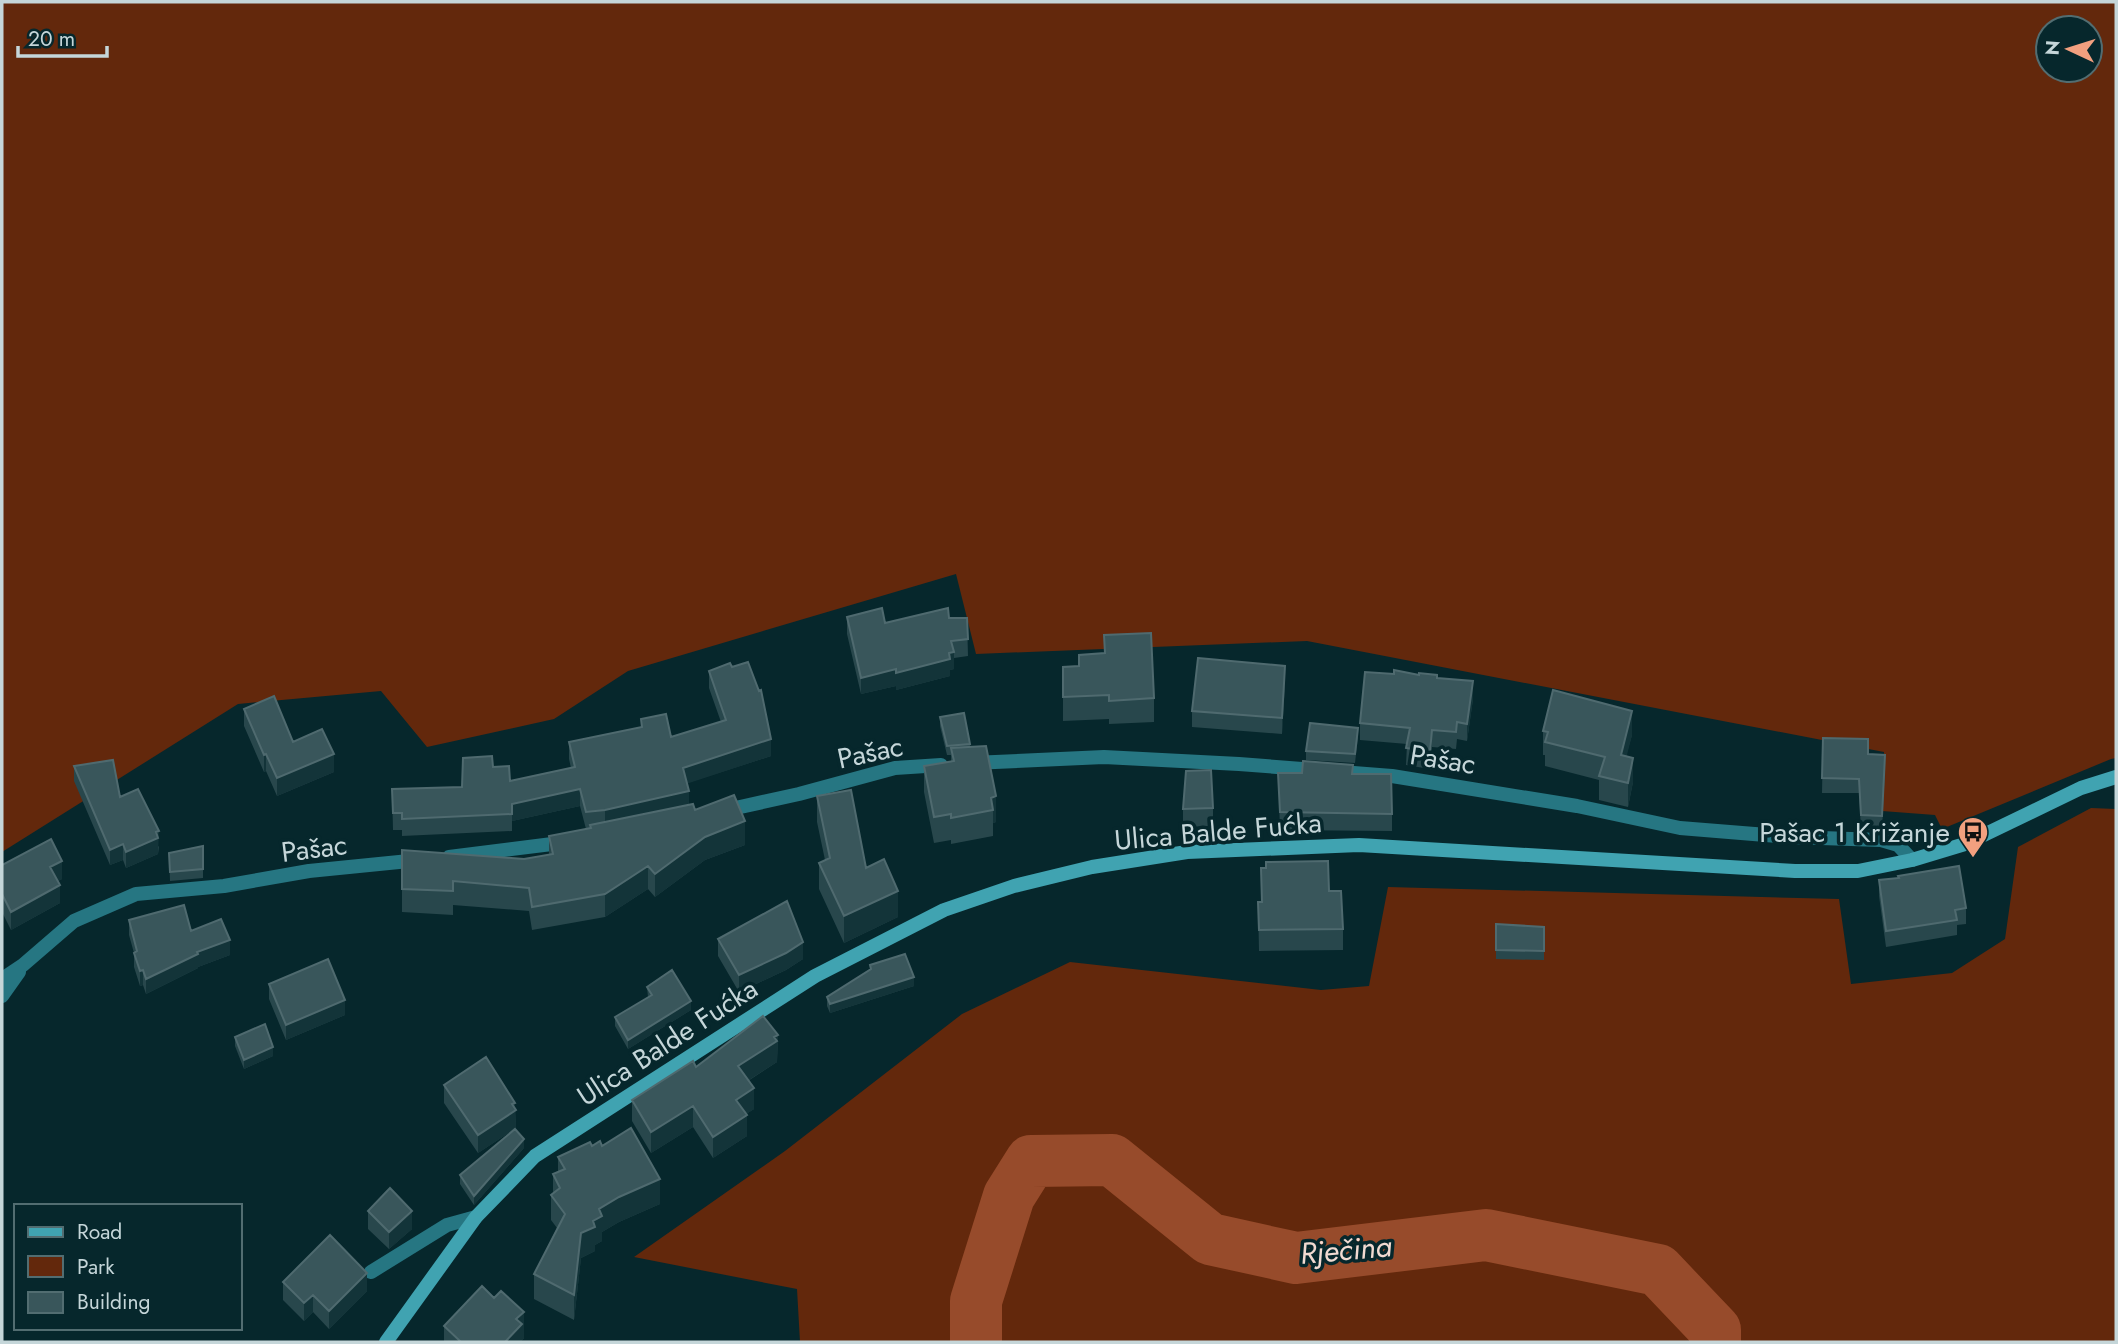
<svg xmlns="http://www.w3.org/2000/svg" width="2118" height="1344" viewBox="0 0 2118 1344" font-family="Jost,sans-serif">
  <rect width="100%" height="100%" fill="#06272c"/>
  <path fill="#63280c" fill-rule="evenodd" d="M 2,2 L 2116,2 L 2116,758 L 2111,759 L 1942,829 L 1935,815 L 1882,811 L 1884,752 L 1307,641 L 976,654 L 956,574 L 628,671 L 554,719 L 427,747 L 381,691 L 238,704 L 2,852 ZM 2048,28 L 2090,28 L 2090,70 L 2048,70 Z
    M 2091,808 L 2116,809 L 2116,1342 L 800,1342 L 797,1289 L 634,1257 L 785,1151 L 962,1014 L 1070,962 L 1321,990 L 1369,986 L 1388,887 L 1839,899 L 1851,984 L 1952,973 L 2005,939 L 2018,847 Z"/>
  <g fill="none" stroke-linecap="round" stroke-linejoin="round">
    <path stroke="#974b2b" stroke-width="52" d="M 976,1342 L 976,1301 L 1009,1196 L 1031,1161 L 1112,1160 L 1210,1239 L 1296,1258 L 1486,1235 L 1658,1270 L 1715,1330 L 1715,1342"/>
    <path stroke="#267682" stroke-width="14" d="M 371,1272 L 447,1225 L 476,1217"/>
    <path stroke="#267682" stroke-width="14" d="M 972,763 L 1104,757 L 1239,764 L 1392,776 L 1577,806 L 1680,828 L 1791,837 L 1881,840 L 1898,845 L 1912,860
      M 722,811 L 799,794 L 895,768 L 941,765
      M 449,857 L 568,842
      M 2,979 L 23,965 L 74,921 L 136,894 L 224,886 L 309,871 L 419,860
      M 2,996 L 19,972"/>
    <path stroke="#40a3b1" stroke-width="14" d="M 386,1342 L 476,1217 L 535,1156 L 815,976 L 944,910 L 1014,886 L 1092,867 L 1187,852 L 1359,845 L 1795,871 L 1858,871 L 1912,860 L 1965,844 L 2081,788 L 2116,777"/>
  </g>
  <path fill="#28474c" d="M 847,617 L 885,623 L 949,618 L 967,618 L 968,656 L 954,658 L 954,669 L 950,670 L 950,676 L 896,690 L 896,686 L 861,694 L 847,634 Z
    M 1104,635 L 1154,698 L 1154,722 L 1109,724 L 1109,719 L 1063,721 L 1063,667 L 1079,666 L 1104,653 Z
    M 709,671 L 771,756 L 687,783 L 689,805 L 695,810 L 745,845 L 705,860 L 655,897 L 648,889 L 605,917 L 532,930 L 529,911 L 453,905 L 453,915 L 402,912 L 402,850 L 524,859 L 549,855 L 549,836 L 586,829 L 580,806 L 512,821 L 512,831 L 402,836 L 402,830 L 393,830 L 392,789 L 462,787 L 493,767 L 510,781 L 571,768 L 569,759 L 569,742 L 641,727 L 641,719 L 671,737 L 721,722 L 709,688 Z
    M 1394,674 L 1437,678 L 1473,699 L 1467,741 L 1457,739 L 1456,749 L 1432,747 L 1430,769 L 1406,765 L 1407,744 L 1360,740 L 1360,723 Z
    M 1285,682 L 1282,734 L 1192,727 L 1192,711 Z
    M 244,709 L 293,742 L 334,772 L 277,796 L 266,771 L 264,772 L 244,726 Z
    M 940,717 L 970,744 L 970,747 L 986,746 L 996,822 L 993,823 L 993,836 L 951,844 L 951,840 L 934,843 L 924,792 L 924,766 L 951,762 L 951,755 L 947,755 L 940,726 Z
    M 1543,731 L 1632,735 L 1626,756 L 1633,782 L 1628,807 L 1599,800 L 1599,780 L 1545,766 L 1545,755 L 1543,755 Z
    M 1358,737 L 1355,763 L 1306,760 L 1306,751 Z
    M 1823,738 L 1868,754 L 1885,769 L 1882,830 L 1861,830 L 1859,793 L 1822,793 Z
    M 74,766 L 120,797 L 159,847 L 158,854 L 126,868 L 123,860 L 110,865 L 74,781 Z
    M 1278,773 L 1353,774 L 1392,814 L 1392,831 L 1280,830 Z
    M 817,796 L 898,917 L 844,943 L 819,889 L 819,863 L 825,860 L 817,822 Z
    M 1213,808 L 1213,826 L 1183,827 L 1183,809 Z
    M 203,846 L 203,878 L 170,881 L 169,853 Z
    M 2,865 L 62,879 L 58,881 L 60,903 L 11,930 L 2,912 Z
    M 1879,880 L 1966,908 L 1966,924 L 1957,925 L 1957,935 L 1886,947 L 1879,896 Z
    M 1329,891 L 1343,929 L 1343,950 L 1259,951 L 1258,902 Z
    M 129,920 L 191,931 L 230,955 L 198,967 L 198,968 L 146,994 L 143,985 L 140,986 L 134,967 L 134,953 L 129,935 Z
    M 1496,924 L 1544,927 L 1544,960 L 1496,959 Z
    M 718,939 L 803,959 L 786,970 L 739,992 L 718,956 Z
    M 870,965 L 914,986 L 830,1013 L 827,1006 L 827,997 L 870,969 Z
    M 269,984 L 345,1015 L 286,1040 L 269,999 Z
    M 647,987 L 691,1010 L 628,1049 L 615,1026 L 615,1017 L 648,997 Z
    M 778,1035 L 777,1062 L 748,1081 L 754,1109 L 746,1114 L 747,1136 L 713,1158 L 693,1127 L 651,1153 L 632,1121 L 632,1100 L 696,1067 Z
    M 235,1037 L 273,1056 L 244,1069 L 235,1046 Z
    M 444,1085 L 515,1109 L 516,1128 L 478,1153 L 444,1103 Z
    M 592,1146 L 602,1146 L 660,1204 L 619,1222 L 602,1232 L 602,1241 L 595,1245 L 595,1251 L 581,1258 L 574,1320 L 534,1299 L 534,1274 L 557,1228 L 551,1220 L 551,1195 L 553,1193 L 553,1174 L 558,1172 L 558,1157 Z
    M 524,1148 L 474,1205 L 460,1184 L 460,1175 Z
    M 368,1211 L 412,1229 L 389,1249 L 368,1229 Z
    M 283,1282 L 367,1291 L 329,1329 L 313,1312 L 304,1321 L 283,1300 Z
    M 444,1326 L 524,1338 L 522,1340 L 522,1342 L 444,1342 Z"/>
  <path fill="#133439" d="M 954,652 L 954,669 L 950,670 L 950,676 L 896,690 L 896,673 Z
    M 1285,666 L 1285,682 L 1282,734 L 1282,718 Z
    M 896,669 L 896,686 L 861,694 L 861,678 Z
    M 1473,681 L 1473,699 L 1467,741 L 1467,724 Z
    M 1632,711 L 1632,735 L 1621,779 L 1621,755 Z
    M 1432,730 L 1432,747 L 1430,769 L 1430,752 Z
    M 771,739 L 771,756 L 683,785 L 683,768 Z
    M 266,754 L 266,771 L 264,772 L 264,755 Z
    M 334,754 L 334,772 L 277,796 L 277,778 Z
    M 1633,758 L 1633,782 L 1628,807 L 1628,783 Z
    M 580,789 L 580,806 L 512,821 L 512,804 Z
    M 689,791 L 689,808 L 605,827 L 605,810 Z
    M 996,796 L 996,822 L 993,823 L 993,810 L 991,798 Z
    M 745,821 L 745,845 L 705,860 L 655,897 L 655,874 L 705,837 Z
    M 159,831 L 158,854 L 126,868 L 126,852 Z
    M 123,844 L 123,860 L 110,865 L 110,850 Z
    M 62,861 L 62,879 L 50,885 L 50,867 Z
    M 648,866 L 648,889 L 605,917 L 605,894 Z
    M 60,885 L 60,903 L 11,930 L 11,912 Z
    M 898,891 L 898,917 L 844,943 L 844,916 Z
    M 230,940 L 230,955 L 198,967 L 198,968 L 146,994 L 146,979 L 197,952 Z
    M 803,942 L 803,959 L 786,970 L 739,992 L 739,975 Z
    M 143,970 L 143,985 L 140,986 L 140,971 Z
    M 914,977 L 914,986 L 830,1013 L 830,1004 Z
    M 345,1000 L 345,1015 L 286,1040 L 286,1025 Z
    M 691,1001 L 691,1010 L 628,1049 L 628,1040 Z
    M 778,1035 L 777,1062 L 738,1087 L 738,1066 Z
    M 273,1047 L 273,1056 L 244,1069 L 244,1060 Z
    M 754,1088 L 754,1109 L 736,1121 L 736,1100 Z
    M 515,1103 L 516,1128 L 478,1153 L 478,1135 Z
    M 693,1106 L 693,1127 L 651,1153 L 651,1132 Z
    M 747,1115 L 747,1136 L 713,1158 L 713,1137 Z
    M 524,1139 L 524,1148 L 474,1205 L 474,1196 Z
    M 660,1179 L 660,1204 L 619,1222 L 602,1232 L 602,1241 L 595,1245 L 595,1251 L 581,1258 L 574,1320 L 574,1295 L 581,1233 L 593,1221 L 599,1209 L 619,1197 Z
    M 412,1211 L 412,1229 L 389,1249 L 389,1232 Z
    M 367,1273 L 367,1291 L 329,1329 L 329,1311 Z
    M 313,1295 L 313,1312 L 304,1321 L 304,1303 Z
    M 524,1312 L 524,1338 L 522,1340 L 522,1342 L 505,1342 L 516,1319 Z"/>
  <path fill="#39565b" stroke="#4f6a6f" stroke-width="2" d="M 882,608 L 885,623 L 948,608 L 949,618 L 967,618 L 968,639 L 951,641 L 954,652 L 949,653 L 950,659 L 896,673 L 896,669 L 861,678 L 847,617 Z
    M 1151,633 L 1154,698 L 1109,701 L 1109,695 L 1063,697 L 1063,667 L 1079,666 L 1079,655 L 1105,653 L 1104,635 Z
    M 1198,658 L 1285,666 L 1282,718 L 1192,711 Z
    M 748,662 L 759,691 L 761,690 L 771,739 L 683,768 L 689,791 L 605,810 L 586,812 L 580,789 L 512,804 L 512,814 L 402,819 L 402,813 L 393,813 L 392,789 L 462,787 L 463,758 L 492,756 L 493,767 L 509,766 L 510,781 L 575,767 L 569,742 L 642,727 L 641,719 L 666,714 L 671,737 L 726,720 L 709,671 L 730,663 L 732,667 Z
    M 1394,670 L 1419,675 L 1419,673 L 1437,675 L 1437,678 L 1473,681 L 1467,724 L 1457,722 L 1456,732 L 1432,730 L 1430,752 L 1406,748 L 1410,728 L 1360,723 L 1365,672 L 1394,674 Z
    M 1553,690 L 1632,711 L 1621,755 L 1633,758 L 1628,783 L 1599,776 L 1605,757 L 1545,742 L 1548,732 L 1543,731 Z
    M 274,696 L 293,742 L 322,729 L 334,754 L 277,778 L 266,754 L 264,755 L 244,709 Z
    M 964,713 L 970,744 L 947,746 L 940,717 Z
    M 1310,723 L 1358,728 L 1355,754 L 1306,751 Z
    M 1823,738 L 1868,739 L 1868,754 L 1885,755 L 1882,816 L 1861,815 L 1859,779 L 1822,778 Z
    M 986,746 L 996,796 L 991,798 L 993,810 L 951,818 L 951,814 L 934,817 L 924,766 L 954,761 L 951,748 Z
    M 113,760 L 120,797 L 138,789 L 159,831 L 156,832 L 158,838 L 126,852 L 123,844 L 110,850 L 74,766 Z
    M 1303,761 L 1353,765 L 1352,774 L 1391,774 L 1392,814 L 1280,812 L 1278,773 L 1302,773 Z
    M 1211,770 L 1213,808 L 1183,809 L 1186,771 Z
    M 851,790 L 866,868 L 884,859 L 898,891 L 844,916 L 819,863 L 830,858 L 817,796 Z
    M 734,795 L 745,821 L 705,837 L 655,874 L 648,866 L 605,894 L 532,907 L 529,888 L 453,881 L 453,891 L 402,889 L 402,850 L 524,859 L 553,854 L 549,836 L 591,828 L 590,825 L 693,804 L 695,810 Z
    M 51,839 L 62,861 L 50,867 L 60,885 L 11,912 L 2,894 L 2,865 Z
    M 203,846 L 203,869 L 170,872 L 169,853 Z
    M 1328,861 L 1329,891 L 1341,891 L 1343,929 L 1259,930 L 1258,902 L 1262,902 L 1261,868 L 1266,868 L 1266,862 Z
    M 1959,866 L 1966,908 L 1955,910 L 1957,920 L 1886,931 L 1879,880 L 1899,878 L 1898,876 Z
    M 787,901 L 803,942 L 786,953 L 739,975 L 718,939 Z
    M 184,905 L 191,931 L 221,919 L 230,940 L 197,952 L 198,954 L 146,979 L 143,970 L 140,971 L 134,953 L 137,951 L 129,920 Z
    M 1496,924 L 1544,927 L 1544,951 L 1496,950 Z
    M 905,954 L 914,977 L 830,1004 L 827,997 L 871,969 L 870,965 Z
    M 328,959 L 345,1000 L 286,1025 L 269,984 Z
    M 672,970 L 691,1001 L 628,1040 L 615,1017 L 652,995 L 647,987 Z
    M 763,1016 L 778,1035 L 774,1037 L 777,1041 L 738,1066 L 754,1088 L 736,1100 L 747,1115 L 713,1137 L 693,1106 L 651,1132 L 632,1100 L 693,1061 L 696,1067 Z
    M 265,1024 L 273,1047 L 244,1060 L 235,1037 Z
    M 486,1057 L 515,1103 L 512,1104 L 516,1110 L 478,1135 L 444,1085 Z
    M 631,1128 L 660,1179 L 619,1197 L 599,1209 L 602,1216 L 593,1221 L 595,1227 L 581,1233 L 574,1295 L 534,1274 L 565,1214 L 551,1195 L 560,1188 L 553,1174 L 565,1169 L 558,1157 L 590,1142 L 592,1146 L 600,1141 L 602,1146 Z
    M 515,1129 L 524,1139 L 474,1196 L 460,1175 Z
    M 390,1188 L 412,1211 L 389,1232 L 368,1211 Z
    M 330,1235 L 367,1273 L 329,1311 L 313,1295 L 304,1303 L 283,1282 Z
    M 482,1286 L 494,1298 L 501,1291 L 524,1312 L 516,1319 L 522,1324 L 505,1342 L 461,1342 L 444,1326 Z"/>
  <defs>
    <g id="bus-pin" transform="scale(1.575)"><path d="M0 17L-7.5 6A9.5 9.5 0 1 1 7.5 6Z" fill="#f2a07f" stroke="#06272c"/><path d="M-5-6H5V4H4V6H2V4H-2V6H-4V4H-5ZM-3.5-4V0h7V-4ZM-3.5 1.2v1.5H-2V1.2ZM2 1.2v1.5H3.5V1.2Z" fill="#111"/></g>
  </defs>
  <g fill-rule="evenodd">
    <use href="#bus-pin" x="1973" y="832"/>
  </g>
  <g text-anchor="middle" stroke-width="7" stroke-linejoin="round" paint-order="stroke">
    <g font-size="28" fill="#c5d6d9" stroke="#06272c">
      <text transform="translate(870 752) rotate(-12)" y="10">Pašac</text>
      <text transform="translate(1443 759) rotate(9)" y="10">Pašac</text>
      <text transform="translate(1218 831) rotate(-5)" y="10">Ulica Balde Fućka</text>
      <text transform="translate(314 848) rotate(-7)" y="10">Pašac</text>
      <text transform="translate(667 1042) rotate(-33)" y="10">Ulica Balde Fućka</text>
    </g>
    <g font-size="28" fill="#c5d6d9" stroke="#06272c" text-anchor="end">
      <text x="1950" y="842">Pašac 1 Križanje</text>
    </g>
    <g font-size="30" font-style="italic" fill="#f1dad1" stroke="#06272c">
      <text transform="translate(1346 1250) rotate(-5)" y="10">Rječina</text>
    </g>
  </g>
  <rect width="2118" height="1344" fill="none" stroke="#c5d6d9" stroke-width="7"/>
  <rect x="14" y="1204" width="228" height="126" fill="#06272c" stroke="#526d71" stroke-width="2"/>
  <rect x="28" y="1227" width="35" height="10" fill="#40a3b1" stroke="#526d71" stroke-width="2"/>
  <text x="77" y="1239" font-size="21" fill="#c5d6d9">Road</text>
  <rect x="28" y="1256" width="35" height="21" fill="#63280c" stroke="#526d71" stroke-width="2"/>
  <text x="77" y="1274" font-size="21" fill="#c5d6d9">Park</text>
  <rect x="28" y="1292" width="35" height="21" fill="#39565b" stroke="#526d71" stroke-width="2"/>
  <text x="77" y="1309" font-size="21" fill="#c5d6d9">Building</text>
  <g transform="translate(2069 49) rotate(274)"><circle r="33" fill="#06272c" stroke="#526d71" stroke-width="2"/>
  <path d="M0-5L12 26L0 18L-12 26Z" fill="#f2a07f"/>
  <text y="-10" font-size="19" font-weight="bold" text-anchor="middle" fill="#c5d6d9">N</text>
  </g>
  <path d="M18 46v10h89v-10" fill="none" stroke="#c5d6d9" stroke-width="3.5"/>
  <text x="28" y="46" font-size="21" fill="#c5d6d9" stroke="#06272c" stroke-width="5" paint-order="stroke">20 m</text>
</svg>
